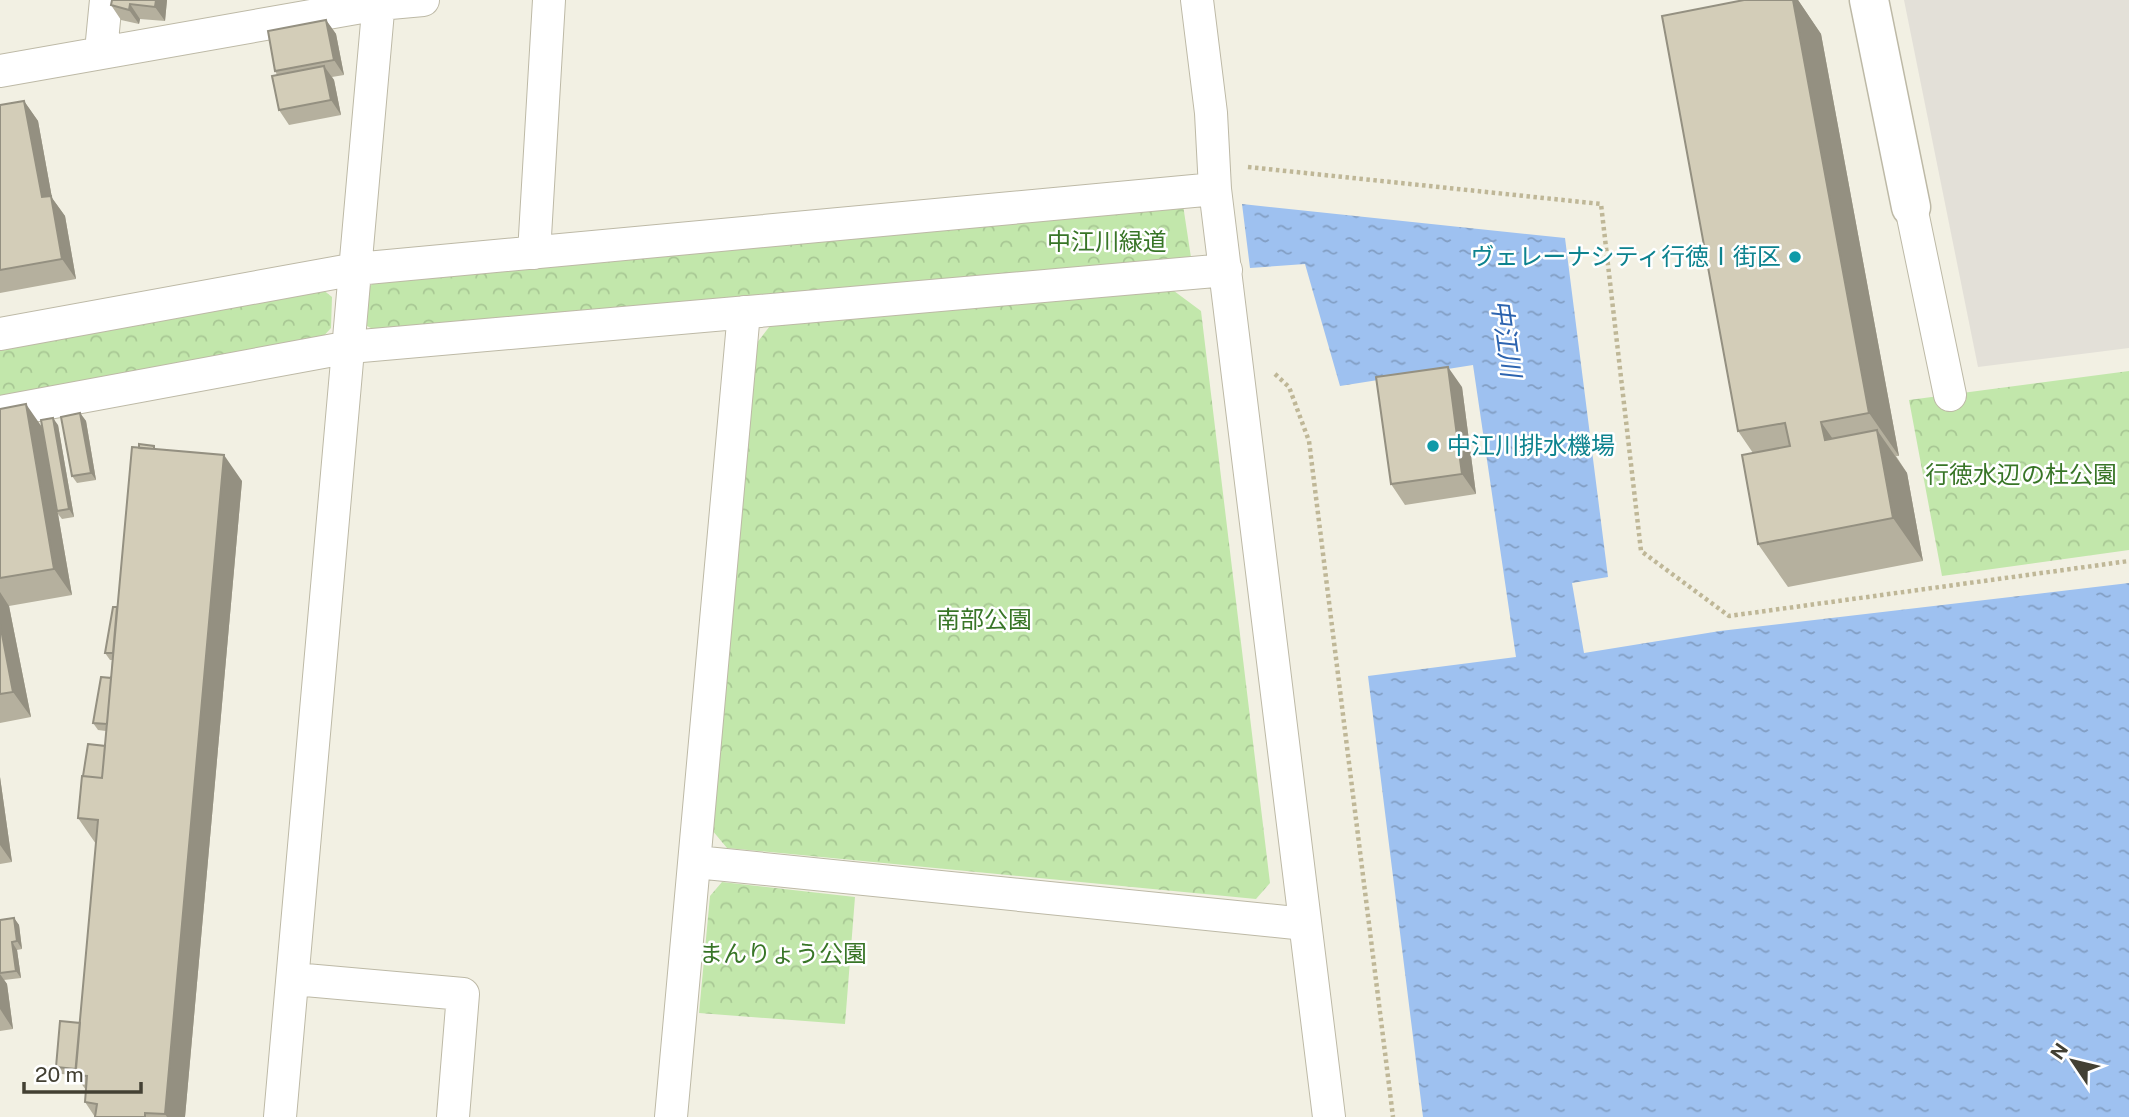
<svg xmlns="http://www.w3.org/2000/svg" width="2129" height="1117" viewBox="0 0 2129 1117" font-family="'Public Sans','Noto Sans JP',sans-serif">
  <defs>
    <pattern id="forest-crowns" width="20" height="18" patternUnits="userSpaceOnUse" patternTransform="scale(1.75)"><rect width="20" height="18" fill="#c2e7ab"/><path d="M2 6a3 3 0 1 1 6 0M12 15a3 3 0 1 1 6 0" fill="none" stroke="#a8c794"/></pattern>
    <pattern id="water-ripples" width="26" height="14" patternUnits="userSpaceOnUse" patternTransform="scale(1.75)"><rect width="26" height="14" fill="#9ec1f0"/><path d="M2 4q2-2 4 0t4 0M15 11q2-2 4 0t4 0" fill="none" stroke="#829ec3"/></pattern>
  </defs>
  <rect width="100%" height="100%" fill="#f2f0e3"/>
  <path fill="#e3e0d8" d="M 1904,0 L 2129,0 L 2129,348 L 1978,367 Z"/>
  <path fill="url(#forest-crowns)" d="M 1183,205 L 1192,264 L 380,333 L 367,326 L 369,287 L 379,278 Z
    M 1170,288 L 1201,311 L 1270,883 L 1256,899 L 727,848 L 712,830 L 756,344 L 773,322 Z
    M 322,289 L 332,297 L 331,328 L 320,340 L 0,399 L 0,348 Z
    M 2129,371 L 2129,550 L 1942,576 L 1909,400 Z
    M 722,882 L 855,897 L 845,1024 L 699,1013 L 710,896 Z"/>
  <path fill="url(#water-ripples)" d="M 1242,204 L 1565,238 L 1608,577 L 1572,583 L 1584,653 L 1720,631 L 2129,583 L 2129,1117 L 1423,1117 L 1368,676 L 1516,657 L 1473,365 L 1340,386 L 1305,264 L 1250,268 Z"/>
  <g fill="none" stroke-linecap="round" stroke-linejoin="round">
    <g stroke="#bdb9a6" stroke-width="34">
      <path id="minor" d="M 1197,0 L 1211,113 L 1215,189 L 1329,1117
        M 101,51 L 106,0
        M 0,71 L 379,4 L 423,0
        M 1911,207 L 1950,395
        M 534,253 L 549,0
        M 0,334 L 356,269 L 1215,189
        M 0,412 L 350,347 L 1226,270
        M 696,862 L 1305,924
        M 294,979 L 463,994 L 453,1117
        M 280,1117 L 379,0
        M 671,1117 L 744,312"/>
    </g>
    <g stroke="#bdb9a6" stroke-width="41">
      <path id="tertiary" d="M 1869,0 L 1911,207"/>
    </g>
    <path stroke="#bfb797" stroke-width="4.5" stroke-dasharray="3.5 3.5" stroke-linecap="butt" d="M 1248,167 L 1601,204 L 1641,551 L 1729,616 L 2129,561
      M 1275,374 L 1289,387 L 1309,441 L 1393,1117"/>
    <use href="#minor" stroke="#fff" stroke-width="32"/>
    <use href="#tertiary" stroke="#fff" stroke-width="38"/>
  </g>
  <path fill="#b5b09e" d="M 167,0 L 165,21 L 140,19 L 139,24 L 121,20 L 111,5 Z
    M 1744,0 L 1798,0 L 1821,34 L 1899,456 L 1896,456 L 1907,473 L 1923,561 L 1788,587 L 1758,544 L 1753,453 L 1738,431 Z
    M 326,20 L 336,34 L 344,75 L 332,77 L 334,80 L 341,115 L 289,125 L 279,110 L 277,75 L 275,71 Z
    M 24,101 L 38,121 L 52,198 L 65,216 L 76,279 L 0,293 L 0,105 Z
    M 1462,387 L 1476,494 L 1405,505 L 1391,484 Z
    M 0,409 L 42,428 L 58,425 L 74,517 L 62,519 L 58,514 L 72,595 L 9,606 L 31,717 L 0,723 Z
    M 80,413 L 86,421 L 96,480 L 77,483 L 72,476 Z
    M 157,449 L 242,481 L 185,1117 L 95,1117 L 85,1102 L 86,1090 L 75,1075 L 61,1074 L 56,1067 L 80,1023 L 96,844 L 78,818 L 83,776 L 105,746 L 106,731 L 98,730 L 93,723 L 111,678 L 112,660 L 110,660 L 105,653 Z
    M 0,777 L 12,862 L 0,864 Z
    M 14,918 L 19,925 L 22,949 L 17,950 L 21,978 L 4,980 L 7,984 L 13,1029 L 0,1031 L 0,920 Z"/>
  <path fill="#949081" d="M 156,0 L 167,0 L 165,21 L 155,7 Z
    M 1793,0 L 1798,0 L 1821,34 L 1899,456 L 1869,413 Z
    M 130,4 L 140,19 L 139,24 L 129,10 Z
    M 326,20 L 336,34 L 344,75 L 334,60 Z
    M 324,66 L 334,80 L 341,115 L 331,100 Z
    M 24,101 L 38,121 L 52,198 L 65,216 L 76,279 L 62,259 L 42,197 Z
    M 1448,367 L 1462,387 L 1476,494 L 1462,474 Z
    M 26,404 L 44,430 L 57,511 L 58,514 L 72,595 L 54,569 Z
    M 80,413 L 86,421 L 96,480 L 91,473 Z
    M 53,418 L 58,425 L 74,517 L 69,509 Z
    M 1821,422 L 1851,465 L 1825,440 Z
    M 1877,430 L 1907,473 L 1923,561 L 1893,518 Z
    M 224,455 L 242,481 L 185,1117 L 167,1117 L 165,1114 Z
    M 0,592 L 9,606 L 31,717 L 13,692 L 0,624 Z
    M 0,777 L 12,862 L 0,845 Z
    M 14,918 L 19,925 L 22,949 L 17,941 Z
    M 12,942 L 17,950 L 21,978 L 16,971 Z
    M 0,974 L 7,984 L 13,1029 L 0,1009 Z"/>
  <path fill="#d3cdb8" stroke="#949081" stroke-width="2" d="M 112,0 L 156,0 L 155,7 L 130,4 L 129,10 L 111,5 Z
    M 1744,0 L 1793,0 L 1869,413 L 1821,422 L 1825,440 L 1877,430 L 1893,518 L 1758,544 L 1742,455 L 1790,446 L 1785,423 L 1738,431 L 1662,16 Z
    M 326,20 L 334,60 L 275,71 L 268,31 Z
    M 324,66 L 331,100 L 279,110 L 272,76 Z
    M 24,101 L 42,197 L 51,196 L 62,259 L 0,270 L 0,105 Z
    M 1448,367 L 1462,474 L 1391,484 L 1376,377 Z
    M 26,404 L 54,569 L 0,578 L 0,409 Z
    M 80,413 L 91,473 L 72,476 L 61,417 Z
    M 53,418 L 69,509 L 57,511 L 41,420 Z
    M 139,444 L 154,446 L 154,449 L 139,448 Z
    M 132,447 L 224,455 L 165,1114 L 145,1113 L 145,1117 L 95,1117 L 97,1104 L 85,1102 L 87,1076 L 75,1075 L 98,820 L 78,818 L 82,776 L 102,778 Z
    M 113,607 L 117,607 L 113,653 L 105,653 Z
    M 0,624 L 13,692 L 0,694 Z
    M 101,677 L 111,678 L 107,724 L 93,723 Z
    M 88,744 L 105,746 L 102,778 L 83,776 Z
    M 14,918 L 17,941 L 12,942 L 16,971 L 0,973 L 0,920 Z
    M 60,1021 L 80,1023 L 76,1069 L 56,1067 Z"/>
  <g fill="#0f9aa8" stroke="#fff" stroke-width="2.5">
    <circle cx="1795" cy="257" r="7"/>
    <circle cx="1433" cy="446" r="7"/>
  </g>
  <g text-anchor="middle" stroke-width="5" stroke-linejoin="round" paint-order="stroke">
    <g font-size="24" fill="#387527" stroke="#fff">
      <text x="1107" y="250">中江川緑道</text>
      <text x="2021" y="483">行徳水辺の杜公園</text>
      <text x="984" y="628">南部公園</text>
      <text x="783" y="962">まんりょう公園</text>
    </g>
    <g font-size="24" fill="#0d838f" stroke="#fff" text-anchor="end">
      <text x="1781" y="265">ヴェレーナシティ行徳Ⅰ街区</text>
      <text x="1447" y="454" text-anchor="start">中江川排水機場</text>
    </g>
    <g font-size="26" font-style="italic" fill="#2c63af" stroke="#fff">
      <text transform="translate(1506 338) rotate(82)" y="9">中江川</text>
    </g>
  </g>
  <g transform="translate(2073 1061) rotate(305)" stroke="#ffffff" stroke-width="5" paint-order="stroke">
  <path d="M0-5L12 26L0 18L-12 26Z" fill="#434033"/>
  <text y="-10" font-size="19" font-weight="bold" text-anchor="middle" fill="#434033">N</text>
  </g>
  <path d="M24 1082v10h117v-10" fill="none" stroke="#434033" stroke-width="3.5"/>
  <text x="35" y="1082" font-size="21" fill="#434033" stroke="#ffffff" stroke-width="5" paint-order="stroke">20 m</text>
</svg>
